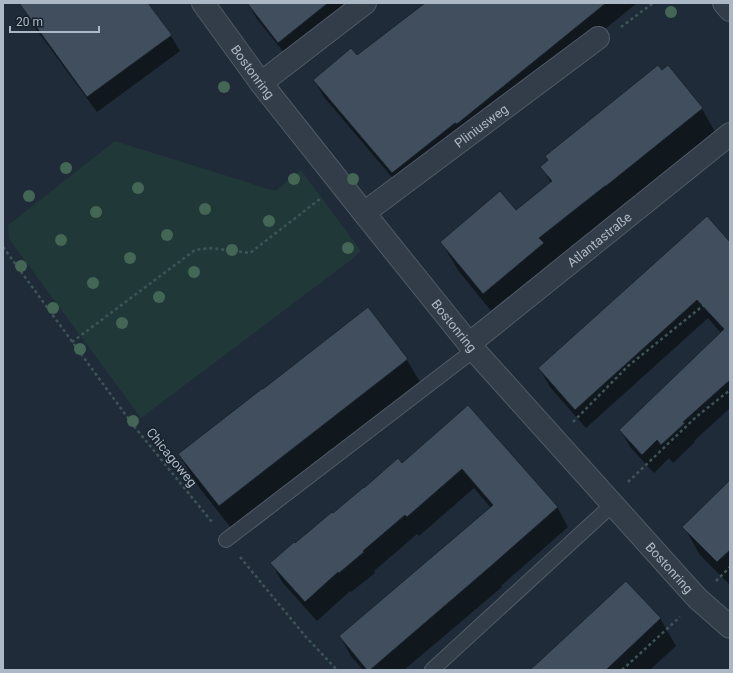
<svg xmlns="http://www.w3.org/2000/svg" width="733" height="673" viewBox="0 0 733 673" font-family="Roboto,sans-serif">
  <rect width="100%" height="100%" fill="#1f2b38"/>
  <path fill="#213839" d="M 115,141 L 275,191 L 301,170 L 361,251 L 351,260 L 141,418 L 9,239 L 8,225 Z"/>
  <path fill="#0007" d="M 33,3 L 147,3 L 171,36 L 180,51 L 97,112 L 33,25 L 24,9 Z
    M 248,3 L 362,3 L 289,59 L 257,19 Z
    M 427,3 L 637,3 L 467,141 L 402,189 L 324,97 L 314,80 L 357,57 Z
    M 668,66 L 702,109 L 718,137 L 499,321 L 458,270 L 442,243 L 516,212 L 551,183 L 542,167 Z
    M 730,243 L 730,408 L 694,441 L 695,442 L 673,463 L 669,458 L 654,473 L 631,448 L 620,430 L 721,333 L 708,318 L 586,428 L 550,387 L 539,368 Z
    M 367,308 L 407,360 L 423,387 L 235,533 L 195,482 L 179,454 L 263,390 Z
    M 468,406 L 557,507 L 568,527 L 501,586 L 502,587 L 404,670 L 363,670 L 351,656 L 340,636 L 491,508 L 474,488 L 419,536 L 417,534 L 374,571 L 375,573 L 351,592 L 350,591 L 317,621 L 283,583 L 271,563 L 364,489 L 402,464 Z
    M 730,481 L 730,585 L 700,555 L 684,527 Z
    M 660,618 L 676,646 L 650,670 L 532,670 Z"/>
  <path fill="#404e5e" stroke="#1a242f" d="M 19,3 L 148,3 L 172,35 L 87,97 Z
    M 247,3 L 328,3 L 278,43 Z
    M 425,3 L 606,3 L 457,124 L 455,123 L 392,173 L 313,80 L 351,48 L 357,55 Z
    M 658,65 L 662,70 L 668,65 L 703,108 L 606,186 L 605,186 L 539,238 L 544,243 L 483,294 L 440,242 L 500,191 L 516,210 L 552,181 L 540,167 L 548,160 L 545,156 Z
    M 707,216 L 730,242 L 730,380 L 683,422 L 685,423 L 661,445 L 657,440 L 642,455 L 619,430 L 724,329 L 697,300 L 575,410 L 538,368 Z
    M 368,307 L 408,359 L 219,506 L 178,454 L 263,388 L 263,389 Z
    M 468,405 L 558,507 L 491,566 L 370,670 L 367,670 L 339,636 L 493,505 L 462,469 L 407,517 L 405,515 L 363,551 L 364,552 L 339,573 L 338,572 L 305,602 L 270,563 L 294,542 L 295,543 L 332,512 L 333,513 L 364,487 L 364,488 L 398,458 L 402,463 Z
    M 730,480 L 730,550 L 717,562 L 682,527 Z
    M 626,581 L 661,618 L 606,670 L 530,670 Z"/>
  <g fill="none" stroke-linecap="round" stroke-linejoin="round">
    <g stroke="#505b67" stroke-width="16">
      <path id="service" d="M 226,540 L 474,350
        M 432,670 L 613,504"/>
    </g>
    <g stroke="#505b67" stroke-width="24">
      <g id="minor">
        <path id="s1" d="M 203,3 L 261,83 L 364,213 L 474,350 L 697,598 L 730,627"/>
        <path d="M 724,3 L 730,10"/>
        <path d="M 261,83 L 365,3"/>
        <path id="s2" d="M 364,213 L 598,38"/>
        <path id="s3" d="M 469,344 L 730,134"/>
      </g>
    </g>
    <path stroke="#3e5557" stroke-width="2.5" stroke-dasharray="3 3" stroke-linecap="butt" d="M 621,27 L 653,3
      M 3,247 L 133,425 L 212,522
      M 72,342 L 195,250 L 211,248 L 250,253 L 320,199
      M 573,422 L 628,366 L 730,284
      M 628,482 L 696,417 L 730,390
      M 240,557 L 306,637 L 337,670
      M 716,581 L 730,567
      M 622,670 L 680,617"/>
    <use href="#service" stroke="#333d49" stroke-width="14"/>
    <use href="#minor" stroke="#333d49" stroke-width="22"/>
  </g>
  <g fill="#465">
    <circle cx="671" cy="12" r="6"/>
    <circle cx="224" cy="87" r="6"/>
    <circle cx="66" cy="168" r="6"/>
    <circle cx="294" cy="179" r="6"/>
    <circle cx="353" cy="179" r="6"/>
    <circle cx="138" cy="188" r="6"/>
    <circle cx="29" cy="196" r="6"/>
    <circle cx="205" cy="209" r="6"/>
    <circle cx="96" cy="212" r="6"/>
    <circle cx="269" cy="221" r="6"/>
    <circle cx="167" cy="235" r="6"/>
    <circle cx="61" cy="240" r="6"/>
    <circle cx="348" cy="248" r="6"/>
    <circle cx="232" cy="250" r="6"/>
    <circle cx="130" cy="258" r="6"/>
    <circle cx="21" cy="266" r="6"/>
    <circle cx="194" cy="272" r="6"/>
    <circle cx="93" cy="283" r="6"/>
    <circle cx="159" cy="297" r="6"/>
    <circle cx="53" cy="308" r="6"/>
    <circle cx="122" cy="323" r="6"/>
    <circle cx="80" cy="349" r="6"/>
    <circle cx="133" cy="421" r="6"/>
  </g>
  <g text-anchor="middle" stroke-width="3" stroke-linejoin="round" paint-order="stroke">
    <g font-size="13" fill="#adb8c6" stroke="#18222d">
      <text dy="5" stroke="none"><textPath href="#s1" startOffset="85">Bostonring</textPath></text>
      <text dy="5" stroke="none"><textPath href="#s2" startOffset="146">Pliniusweg</textPath></text>
      <text dy="5" stroke="none"><textPath href="#s3" startOffset="167">Atlantastraße</textPath></text>
      <text dy="5" stroke="none"><textPath href="#s1" startOffset="409">Bostonring</textPath></text>
      <text transform="translate(172 457) rotate(51)" y="5">Chicagoweg</text>
      <text dy="5" stroke="none"><textPath href="#s1" startOffset="733">Bostonring</textPath></text>
    </g>
  </g>
  <rect width="733" height="673" fill="none" stroke="#adb8c6" stroke-width="8"/>
  <path d="M10 26v6h89v-6" fill="none" stroke="#adb8c6" stroke-width="2"/>
  <text x="16" y="26" font-size="12" fill="#adb8c6" stroke="#18222d" stroke-width="3" paint-order="stroke">20 m</text>
</svg>
